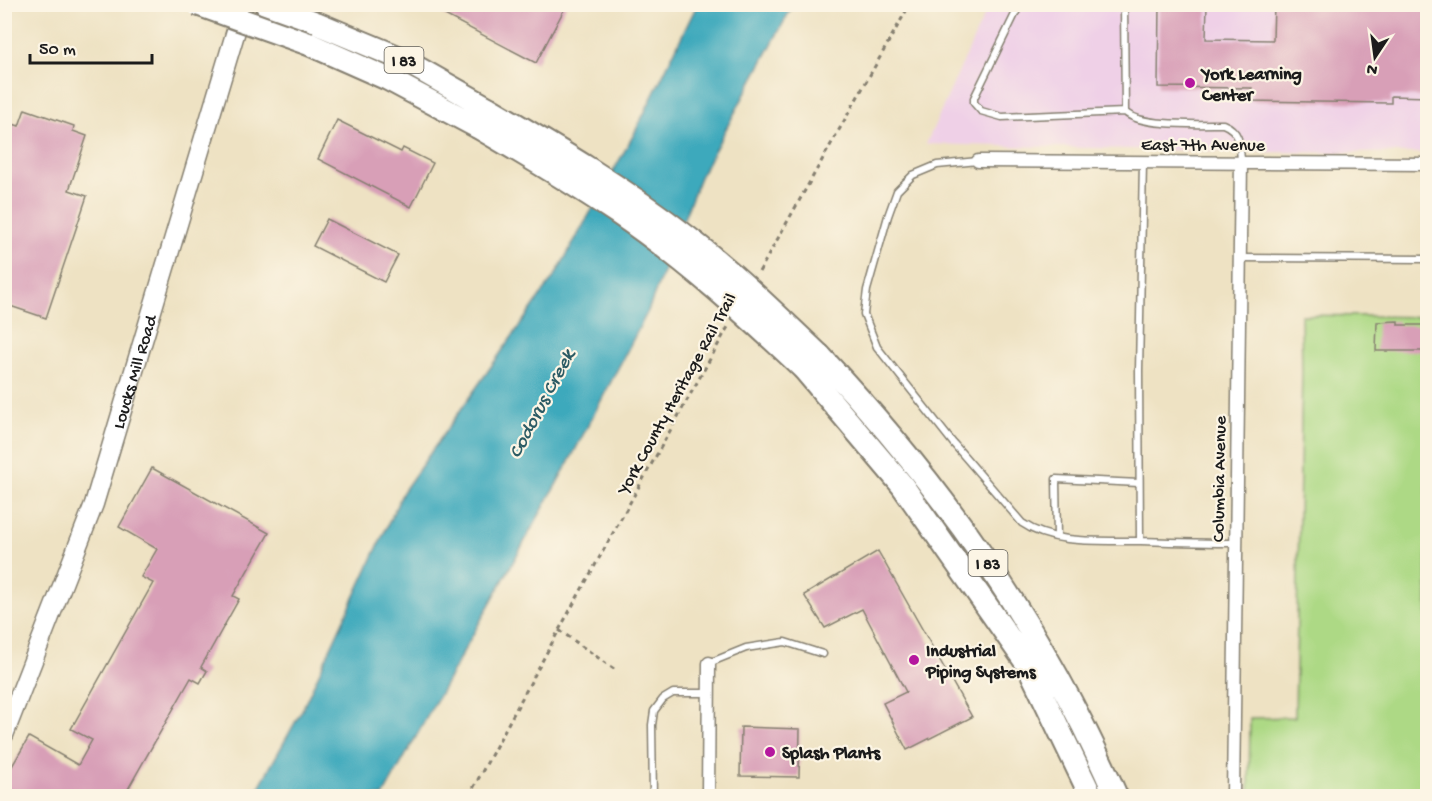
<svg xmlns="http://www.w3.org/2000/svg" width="1432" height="801" viewBox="0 0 1432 801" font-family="'Gochi Hand',sans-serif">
  <rect width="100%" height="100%" fill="#fcf5e5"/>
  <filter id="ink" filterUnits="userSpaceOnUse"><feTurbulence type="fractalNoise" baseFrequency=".0167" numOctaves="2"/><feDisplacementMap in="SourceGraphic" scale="12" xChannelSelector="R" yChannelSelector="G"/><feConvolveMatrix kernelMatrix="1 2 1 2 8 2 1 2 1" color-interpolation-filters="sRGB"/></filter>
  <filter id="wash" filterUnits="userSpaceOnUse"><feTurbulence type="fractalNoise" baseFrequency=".008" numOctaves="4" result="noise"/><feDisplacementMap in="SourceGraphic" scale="24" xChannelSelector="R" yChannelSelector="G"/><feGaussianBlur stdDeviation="1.35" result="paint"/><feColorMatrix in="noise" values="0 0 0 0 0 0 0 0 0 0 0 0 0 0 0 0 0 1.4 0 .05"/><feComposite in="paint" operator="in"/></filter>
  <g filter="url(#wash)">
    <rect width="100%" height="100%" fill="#eee2c3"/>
    <path fill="#efd0e7" d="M 989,5 L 1427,5 L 1427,153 L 1256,152 L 926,144 Z"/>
    <path fill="#add985" stroke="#647a50" stroke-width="1.5" d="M 1301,315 L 1427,317 L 1427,796 L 1249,796 L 1250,718 L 1295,717 L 1302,372 Z"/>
    <path fill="#3da9bc" stroke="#2c626c" stroke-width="1.5" d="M 697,5 L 793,5 L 700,177 L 648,311 L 571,458 L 383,796 L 254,796 L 302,710 L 403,492 L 556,274 L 634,134 Z"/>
    <g id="blocks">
      <path fill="#d89fb7" d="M 424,4 L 567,4 L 536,63 Z
        M 1159,4 L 1207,4 L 1206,39 L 1273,40 L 1274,4 L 1428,4 L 1428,97 L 1391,96 L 1391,103 L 1251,101 L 1252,88 L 1158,87 Z
        M 25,109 L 74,126 L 73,131 L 87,136 L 69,190 L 87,196 L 46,318 L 4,304 L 4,121 L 19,126 Z
        M 337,120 L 401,152 L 403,148 L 433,163 L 411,207 L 318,159 Z
        M 327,219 L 398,255 L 384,282 L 313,246 Z
        M 1398,321 L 1398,325 L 1428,325 L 1428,351 L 1376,351 L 1377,322 Z
        M 152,468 L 269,533 L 233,596 L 239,599 L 201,667 L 207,671 L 200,683 L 191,678 L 124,796 L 4,796 L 4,780 L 29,737 L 78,765 L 92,740 L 71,729 L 153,583 L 141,577 L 157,549 L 119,527 Z
        M 878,551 L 972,717 L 907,750 L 883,703 L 906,692 L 862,609 L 825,628 L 804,595 Z
        M 741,727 L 800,729 L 799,777 L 740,776 Z"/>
    </g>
  </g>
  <g filter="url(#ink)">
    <use href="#blocks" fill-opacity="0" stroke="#857f70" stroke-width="1.5"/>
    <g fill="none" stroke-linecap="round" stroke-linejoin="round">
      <g stroke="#857f70" stroke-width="9">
        <path id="lane" d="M 1020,4 L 974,98 L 974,103 L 981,111 L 1002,117 L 1125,112
          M 1124,4 L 1125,112 C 1140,127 1200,124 1223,124 C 1241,131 1240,146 1241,162
          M 978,161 L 937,165 L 913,175 L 897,191 L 888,216 L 867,290 L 864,314 L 877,347 L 953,443 L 1022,523 C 1055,546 1103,540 1141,541 C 1172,542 1204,543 1235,543
          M 1240,258 L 1428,259
          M 1057,537 L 1056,479 L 1139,483
          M 1140,541 L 1139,371 L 1143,162
          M 709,663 L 746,648 L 785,642 L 823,654
          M 653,796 L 652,725 L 654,711 L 663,699 L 673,693 L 709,693"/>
      </g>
      <g stroke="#857f70" stroke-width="15">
        <path id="street" d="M 978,161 L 1428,164
          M 708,796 L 709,663
          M 1233,796 L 1241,162"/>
      </g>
      <g stroke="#857f70" stroke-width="21">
        <g id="secondary">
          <path id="s1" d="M 4,735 L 94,504 L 244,4"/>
        </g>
      </g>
      <g stroke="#857f70" stroke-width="26">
        <path id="highway" d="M 266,4 L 316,23 L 400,58 L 488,108
          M 309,44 L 388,79 L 478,127
          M 820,356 C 944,488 1044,630 1116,796
          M 804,369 L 902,485 L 1028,665 L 1091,796"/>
      </g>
      <path stroke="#857f70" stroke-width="3" stroke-dasharray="4.5 4.5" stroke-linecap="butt" d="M 759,272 L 910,4
        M 559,630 L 614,669
        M 469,796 L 559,630 L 729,325"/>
      <use href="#lane" stroke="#fff" stroke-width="6"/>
      <use href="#street" stroke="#fff" stroke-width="12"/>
      <use href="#secondary" stroke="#fff" stroke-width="18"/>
      <use href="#highway" stroke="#fff" stroke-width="22"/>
      <g stroke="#857f70" stroke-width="26" stroke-linecap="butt">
        <path id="highway-bridge" d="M 197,4 L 309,44
          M 488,108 C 556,148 624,188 687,237 C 734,273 777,315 820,356
          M 478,127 C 526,155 573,183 619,214 C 685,259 746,314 804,369"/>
      </g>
      <use href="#highway-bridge" stroke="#fff" stroke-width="22"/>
    </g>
  </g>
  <g fill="#b5179e" stroke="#fcf5e5" stroke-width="2">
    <circle cx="1190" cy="83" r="6"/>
    <circle cx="914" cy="660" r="6"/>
    <circle cx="770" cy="752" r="6"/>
  </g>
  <g text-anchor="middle" stroke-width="4.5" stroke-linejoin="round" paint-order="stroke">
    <g fill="#fcf5e5" stroke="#5f5d58" stroke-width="1.5">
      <rect x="384.5" y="47" width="39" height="26" rx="4.5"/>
      <rect x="968.5" y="550" width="39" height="26" rx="4.5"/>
    </g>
    <g font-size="16" font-weight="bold" fill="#1c1c1c">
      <text x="404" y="66">I 83</text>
      <text x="988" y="569">I 83</text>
    </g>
    <g font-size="18" font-weight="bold" fill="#1c1c1c" stroke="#fcf5e5" text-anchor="start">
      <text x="1202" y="79">York Learning<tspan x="1202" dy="21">Center</tspan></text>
      <text x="926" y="656">Industrial<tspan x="926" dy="21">Piping Systems</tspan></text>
      <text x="782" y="758">Splash Plants</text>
    </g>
    <g font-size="18" fill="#1c1c1c" stroke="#fcf5e5">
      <text x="1203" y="150">East 7th Avenue</text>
      <text dy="6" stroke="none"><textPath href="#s1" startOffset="386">Loucks Mill Road</textPath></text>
      <text transform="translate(676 393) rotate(-61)" y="6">York County Heritage Rail Trail</text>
      <text transform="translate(1218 479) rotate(-89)" y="6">Columbia Avenue</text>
    </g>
    <g font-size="20" font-style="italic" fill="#2b5b64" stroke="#fcf5e5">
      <text transform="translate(540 403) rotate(-62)" y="7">Codorus Creek</text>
    </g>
  </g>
  <rect width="1432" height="801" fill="none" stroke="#fcf5e5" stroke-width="24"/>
  <g transform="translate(1375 57) rotate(193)" stroke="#fcf5e5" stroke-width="4.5" paint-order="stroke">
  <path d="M0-4.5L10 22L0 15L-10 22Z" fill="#1c1c1c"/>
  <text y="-9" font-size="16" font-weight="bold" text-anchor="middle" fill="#1c1c1c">N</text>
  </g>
  <path d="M30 54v9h122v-9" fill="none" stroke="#1c1c1c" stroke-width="3"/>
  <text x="39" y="54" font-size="18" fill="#1c1c1c" stroke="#fcf5e5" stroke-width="4.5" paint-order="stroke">50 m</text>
</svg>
